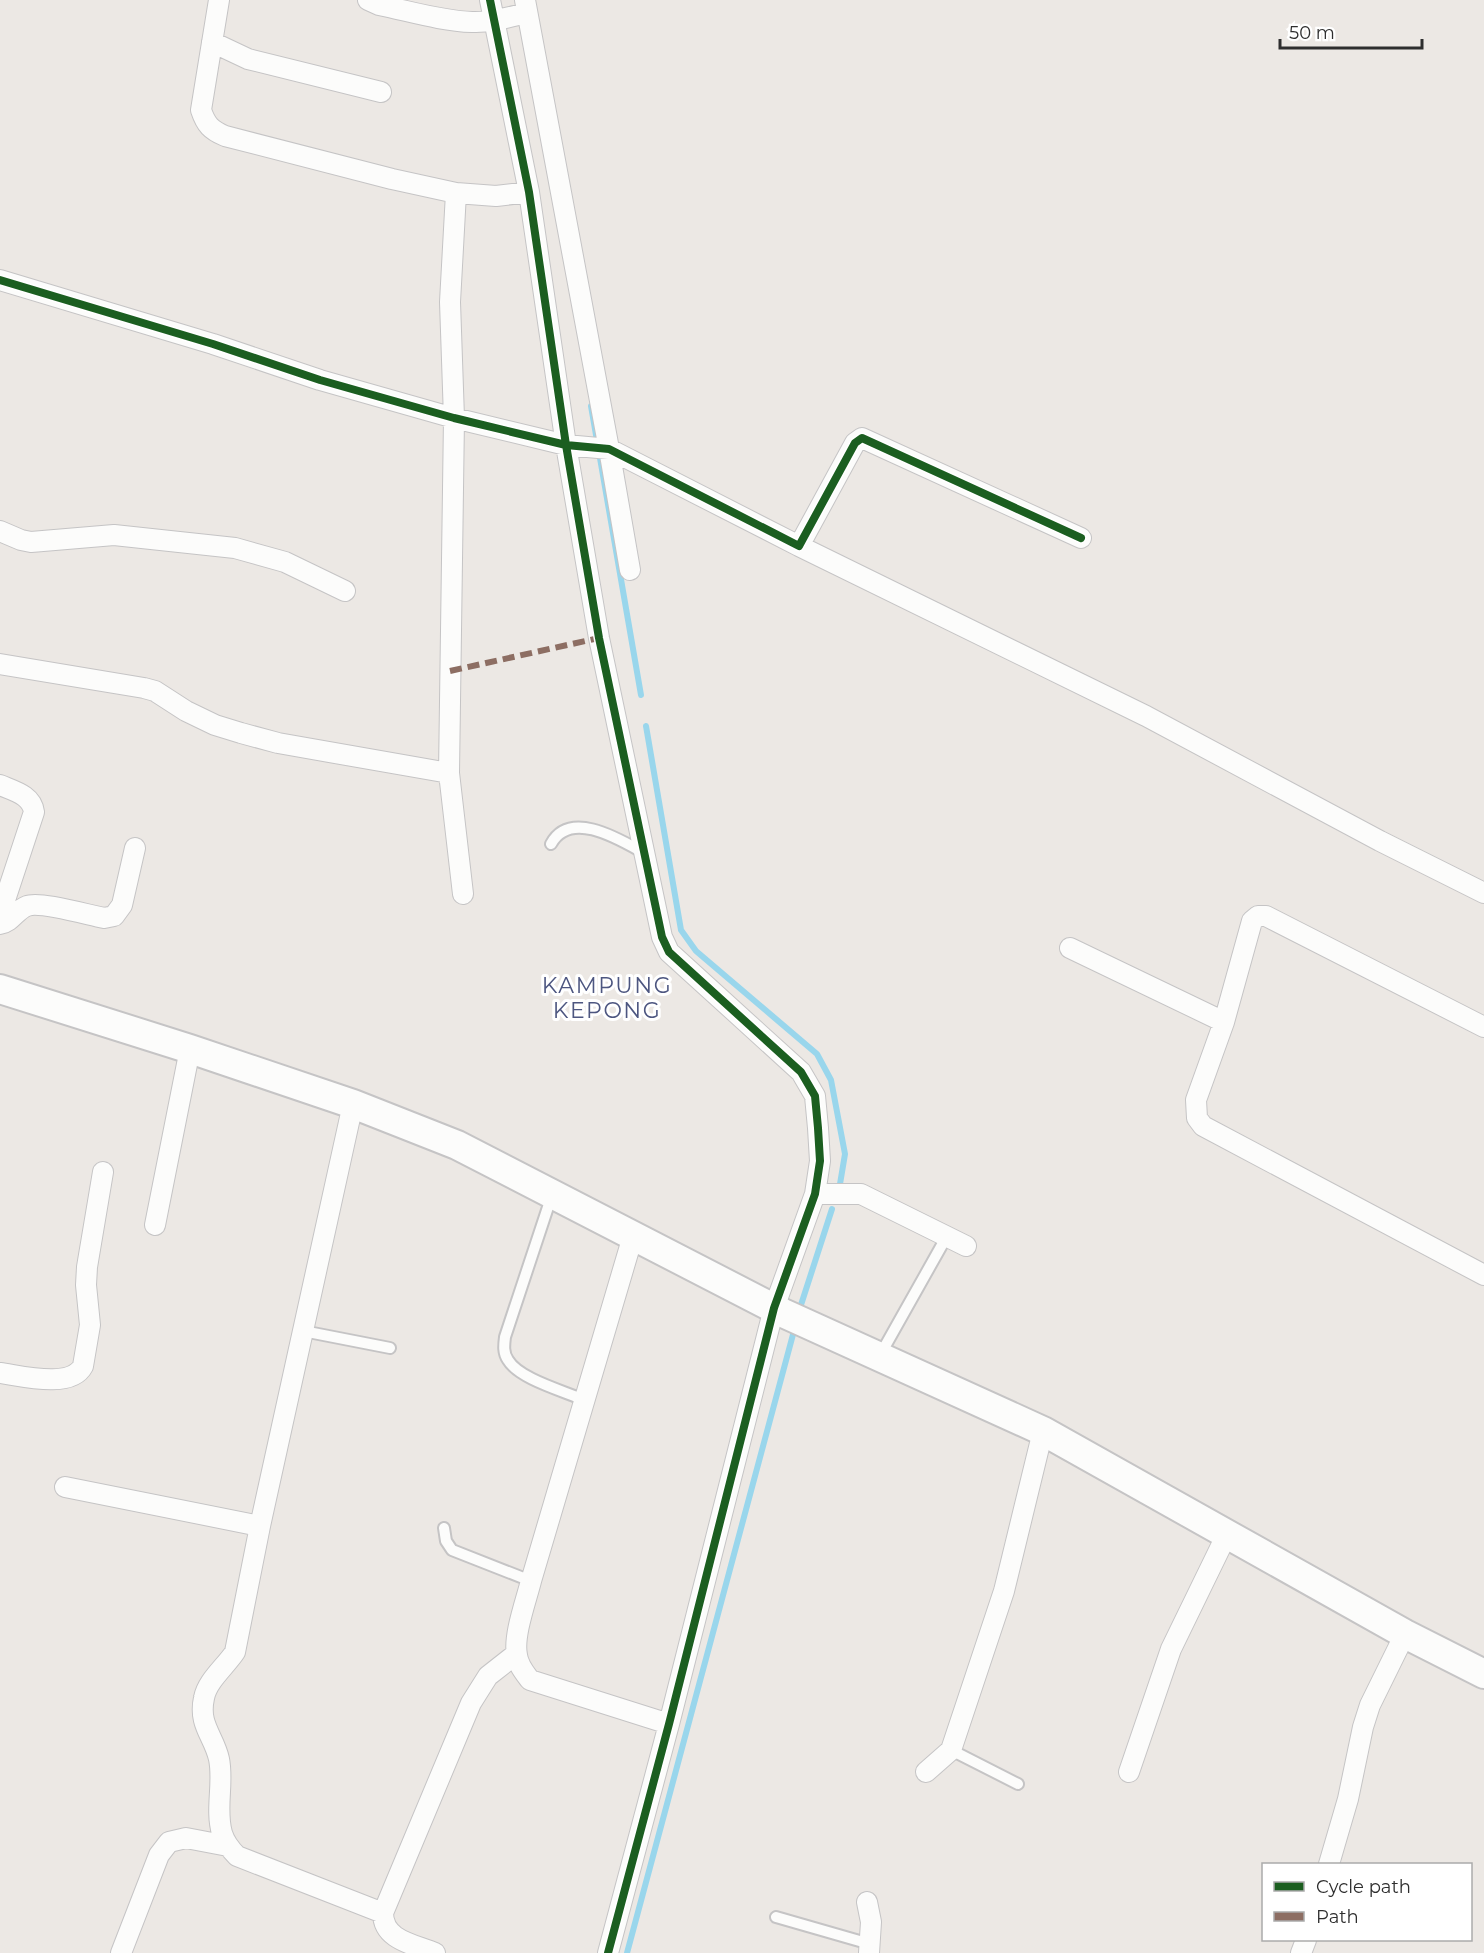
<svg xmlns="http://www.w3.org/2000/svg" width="1484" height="1953" viewBox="0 0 1484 1953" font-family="Montserrat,sans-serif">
  <rect width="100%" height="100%" fill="#ece8e4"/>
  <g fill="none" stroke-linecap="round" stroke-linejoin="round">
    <path stroke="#99d6ec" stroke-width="6" d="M 591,406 L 641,695
      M 646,726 L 681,930 L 696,951 L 817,1054 L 831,1080 L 845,1154 L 839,1190
      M 799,1311 L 832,1209
      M 627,1953 L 795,1327"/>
    <g stroke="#c5c4c5" stroke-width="14">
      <path id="lane" d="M 551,844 C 570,809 619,839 644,853
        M 552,1195 L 505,1337 C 504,1345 503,1353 508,1360 C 519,1379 564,1391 584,1400
        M 303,1331 L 390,1348
        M 879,1357 L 947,1236
        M 444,1528 L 446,1541 L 452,1550 L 531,1581
        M 951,1750 L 1018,1784
        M 776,1917 L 870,1944"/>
    </g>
    <g stroke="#c5c4c5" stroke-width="22">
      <path id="street" d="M 219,0 L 201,110 C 206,125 211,130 225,136 L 392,179 L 456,193 L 496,196 L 529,192
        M 368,0 L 379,5 C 409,11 441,21 472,22 C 490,23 509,17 527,13
        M 490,0 L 529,192 L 566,445 L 599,638 L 662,937 L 669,952 L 801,1072 L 815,1096 L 818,1128 L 820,1161 L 815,1194 L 774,1308 L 669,1724 L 608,1953
        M 525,0 L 609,449 L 630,570
        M 212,42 L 248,59 L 381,92
        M 0,280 L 213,344 L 320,380 L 454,418 L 566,445 L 609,449 L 799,546 L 855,443 L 862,438 L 1081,538
        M 0,531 L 21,540 L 31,542 L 114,535 L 235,548 L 285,562 L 345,591
        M 799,546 L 1146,716 L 1380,841 L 1484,893
        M 0,664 L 144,688 L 155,691 L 186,711 L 215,725 L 241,733 L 278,743 L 449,773 L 454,418 L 450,302 L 456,193
        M 449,773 L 463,894
        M 0,785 C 14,791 32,795 34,812 L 0,915
        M 0,924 C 12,922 16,910 27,906 C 40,901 88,915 104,918 L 114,916 L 122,905 L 135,848
        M 1070,948 L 1224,1022
        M 1484,1027 L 1266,916 L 1258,916 L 1252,921 L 1224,1022 L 1196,1100 L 1197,1118 L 1203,1126 L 1484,1275
        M 353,1104 L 260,1526 L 235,1652 C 225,1667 207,1681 204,1698 C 198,1725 214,1736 219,1759 C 224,1783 215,1809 222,1833 C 225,1843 230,1849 237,1856 L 383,1913
        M 815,1194 L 861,1194 L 966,1246
        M 155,1225 L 190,1049
        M 633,1236 L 531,1581 C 526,1601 513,1636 517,1655 C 518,1665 524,1672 530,1680 L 669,1724
        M 0,1373 C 22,1376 71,1389 83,1366 L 90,1325 L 86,1285 L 87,1267 L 103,1172
        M 65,1487 L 260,1526
        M 926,1772 L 951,1750 L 1004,1591 L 1043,1431
        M 1129,1772 L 1171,1649 L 1227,1534
        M 1329,1864 L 1348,1799 L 1363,1727 L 1370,1705 L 1405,1634
        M 867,1902 L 871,1922 L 869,1953
        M 121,1953 L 159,1855 L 169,1842 L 186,1838 L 228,1846
        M 435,1953 C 413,1944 383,1940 383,1913 L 471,1703 L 488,1676 L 516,1654
        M 1301,1953 L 1306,1940"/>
    </g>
    <g stroke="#c5c4c5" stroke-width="32">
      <path id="secondary" d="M 0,989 L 190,1049 L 353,1104 L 457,1145 L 783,1313 L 1043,1431 L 1405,1634 L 1484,1674"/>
    </g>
    <use href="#lane" stroke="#fcfcfb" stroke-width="10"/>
    <use href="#street" stroke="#fcfcfb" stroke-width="20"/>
    <use href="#secondary" stroke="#fcfcfb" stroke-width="28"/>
    <path stroke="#8d6e63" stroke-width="6" stroke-dasharray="12 6" stroke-linecap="butt" d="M 450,671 L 599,638"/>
    <g stroke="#fff" stroke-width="11">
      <path id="cycleway" d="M 490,0 L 529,192 L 566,445 L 599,638 L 662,937 L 669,952 L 801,1072 L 815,1096 L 818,1128 L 820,1161 L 815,1194 L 774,1308 L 669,1724 L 608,1953
        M 0,280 L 213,344 L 320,380 L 454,418 L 566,445 L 609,449 L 799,546 L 855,443 L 862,438 L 1081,538"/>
    </g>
    <use href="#cycleway" stroke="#1b5e20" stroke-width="8"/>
  </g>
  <g text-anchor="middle" stroke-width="6" stroke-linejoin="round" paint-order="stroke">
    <g font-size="22" letter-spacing="1.5" fill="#4d5680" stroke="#fff">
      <text x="607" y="993">KAMPUNG<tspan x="607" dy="25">KEPONG</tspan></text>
    </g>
  </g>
  <rect x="1262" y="1863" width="210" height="78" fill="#ffffff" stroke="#ababab" stroke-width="1.5"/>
  <rect x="1274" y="1882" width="30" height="9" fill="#1b5e20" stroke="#ababab" stroke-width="1.5"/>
  <text x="1316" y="1893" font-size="18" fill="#2e2e2e">Cycle path</text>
  <rect x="1274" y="1912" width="30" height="9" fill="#8d6e63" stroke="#ababab" stroke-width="1.5"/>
  <text x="1316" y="1923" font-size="18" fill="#2e2e2e">Path</text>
  <path d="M1280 39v9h142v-9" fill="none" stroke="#2e2e2e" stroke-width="3"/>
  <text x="1289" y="39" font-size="18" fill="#2e2e2e" stroke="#ffffff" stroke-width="4.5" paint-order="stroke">50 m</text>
</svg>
